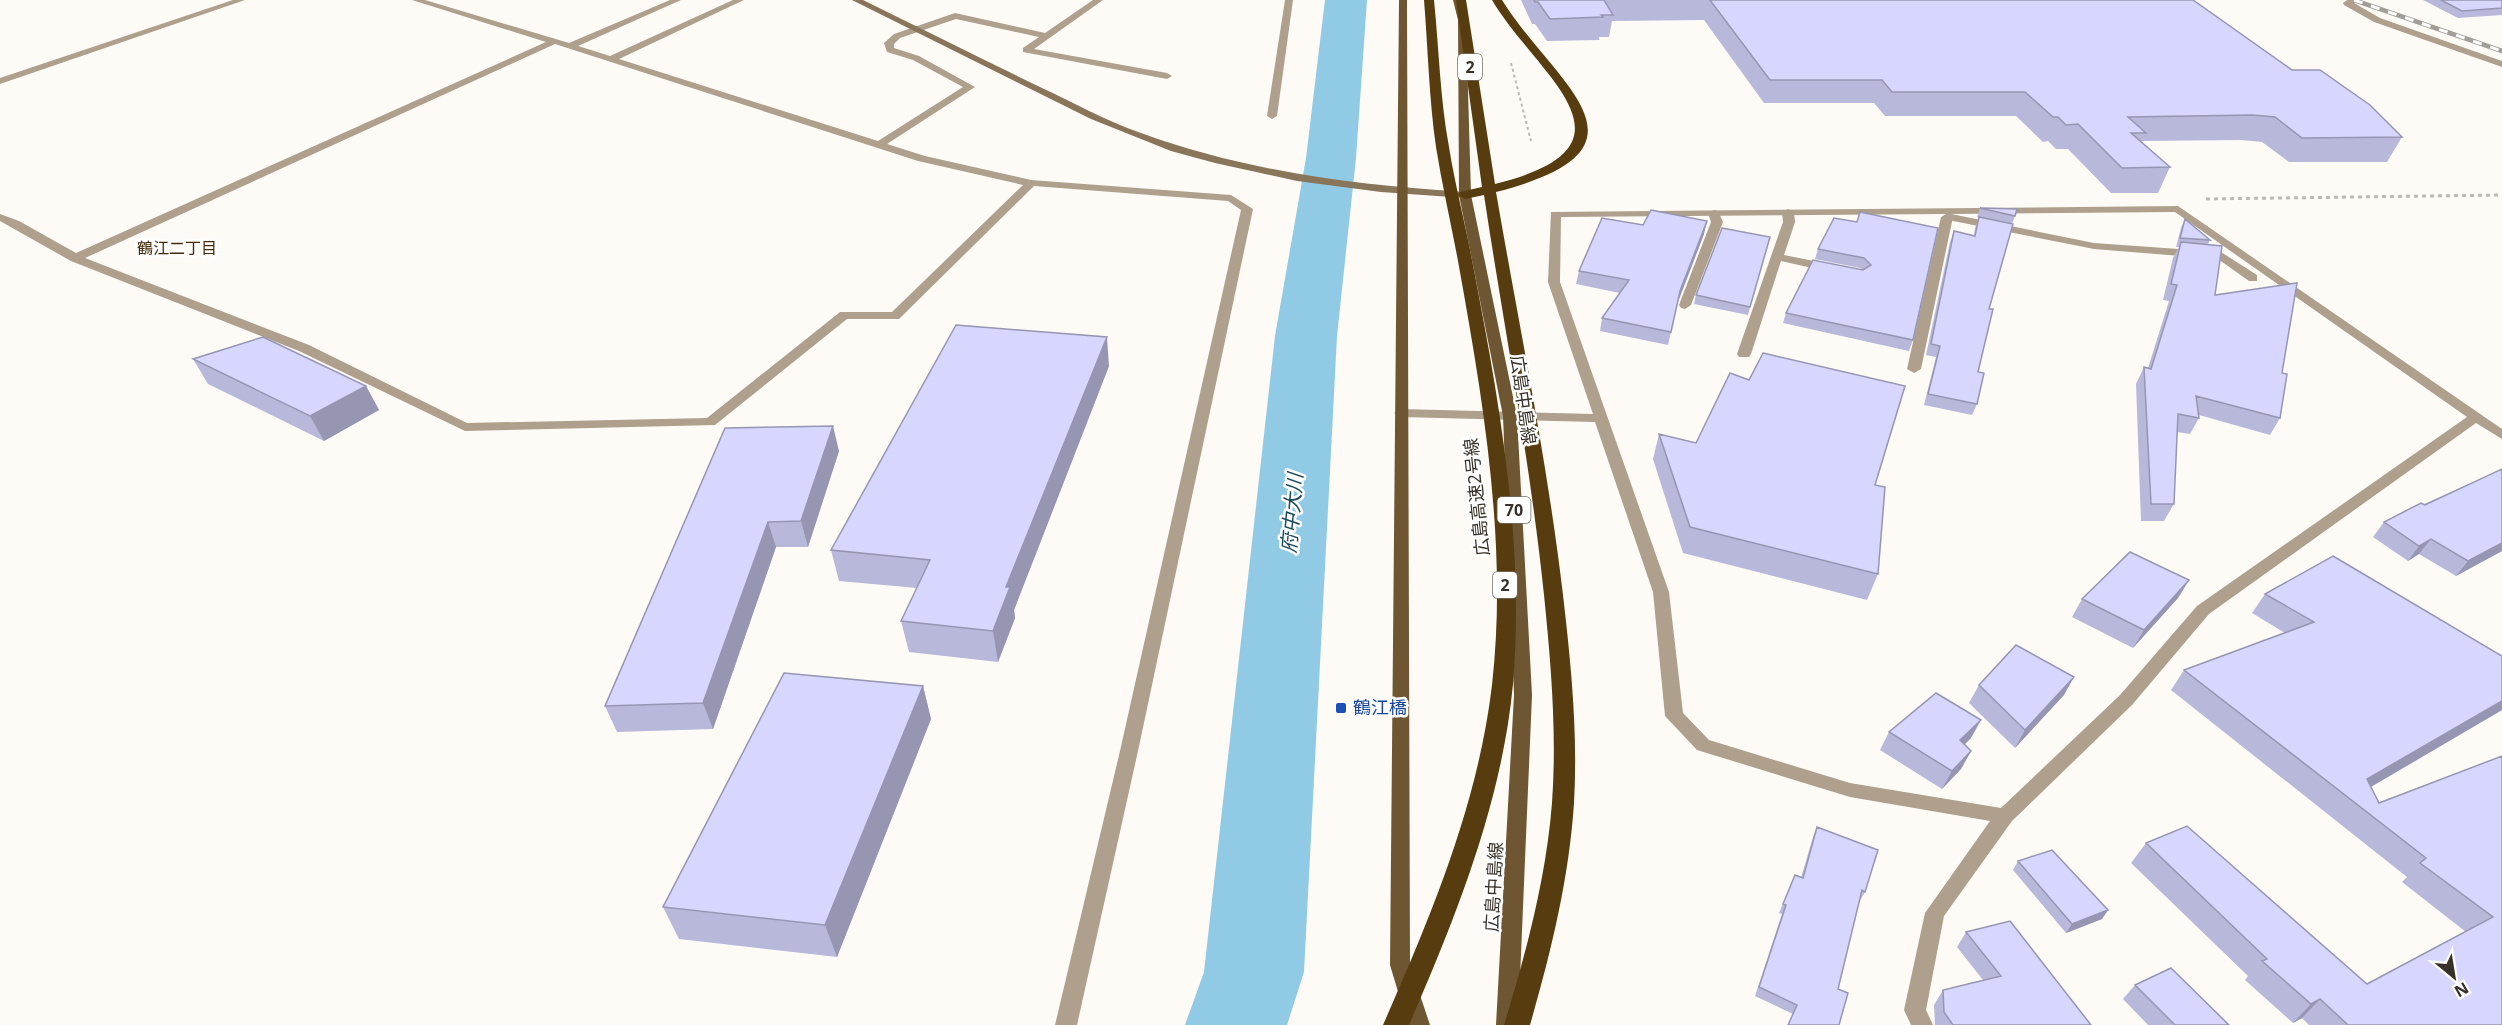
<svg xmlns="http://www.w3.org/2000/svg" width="2502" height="1025" viewBox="0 0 2502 1025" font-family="'Noto Sans','Noto Sans JP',sans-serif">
  <rect width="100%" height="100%" fill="#fefbf7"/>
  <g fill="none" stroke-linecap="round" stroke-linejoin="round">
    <path fill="#91cae4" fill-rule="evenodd" d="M 1325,0 L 1367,0 L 1356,158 L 1337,336 L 1304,972 L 1287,1025 L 1185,1025 L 1204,972 L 1275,336 L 1306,158 Z"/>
    <path stroke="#bdb9b4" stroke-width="2" stroke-dasharray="3 3" stroke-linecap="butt" d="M 1511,63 L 1531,141"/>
    <path stroke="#bdb9b4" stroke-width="3" stroke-dasharray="4 4" stroke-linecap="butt" d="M 2206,199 L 2502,195"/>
    <path fill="#aea08d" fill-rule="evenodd" d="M 1788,209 L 1794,212 L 1795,222 L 1784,255 L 1834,265 L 1836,268 L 1830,272 L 1781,261 L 1751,354 L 1749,357 L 1739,357 L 1737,354 L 1783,222 L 1782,212 Z
      M 1714,210 L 1718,211 L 1723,222 L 1691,305 L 1685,309 L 1681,308 L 1679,305 L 1711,222 L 1708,213 Z
      M 1947,214 L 1953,217 L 1921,369 L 1914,373 L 1907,369 L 1941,217 Z"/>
    <path fill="#aea08d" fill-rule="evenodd" d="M 233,0 L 245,0 L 0,84 L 0,78 Z
      M 412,0 L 425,0 L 569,43 L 670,0 L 681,0 L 578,46 L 610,56 L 733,0 L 744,0 L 619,59 L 878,141 L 963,87 L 913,60 L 887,52 L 884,43 L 894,34 L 955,13 L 1045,33 L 1093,0 L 1103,0 L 1034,49 L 1167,73 L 1172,76 L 1167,79 L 1023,52 L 1023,48 L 1039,37 L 956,19 L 900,38 L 894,44 L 894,48 L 919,56 L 975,87 L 887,144 L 925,156 L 1031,180 L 1231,195 L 1253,209 L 1138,751 L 1077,1025 L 1055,1025 L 1120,751 L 1241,210 L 1228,201 L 1034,186 L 899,319 L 847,319 L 715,425 L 465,431 L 299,351 L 71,261 L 0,221 L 0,214 L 19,221 L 76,253 L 546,42 ZM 555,44 L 918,161 L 1023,185 L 892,312 L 840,312 L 707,418 L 467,423 L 309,345 L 85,258 Z
      M 1285,0 L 1293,0 L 1277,116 L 1272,119 L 1267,116 Z
      M 2347,0 L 2358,0 L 2354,3 L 2380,18 L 2502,61 L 2502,67 L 2374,22 L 2344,5 L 2343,3 Z
      M 2178,206 L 2502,429 L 2502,439 L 2476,423 L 2209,614 L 2132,705 L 2012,821 L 1944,916 L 1926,1010 L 1933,1025 L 1911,1025 L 1904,1010 L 1925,913 L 1990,821 L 1850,797 L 1697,750 L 1665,716 L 1653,592 L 1595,422 L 1401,417 L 1394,413 L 1401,409 L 1593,414 L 1548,282 L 1551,212 ZM 2175,212 L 2467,417 L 2197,606 L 2120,695 L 2001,808 L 1850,783 L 1709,740 L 1683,713 L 1669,592 L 1560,282 L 1561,217 L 1946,214 L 1942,217 L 1948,220 L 2094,249 L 2218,259 L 2249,281 L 2257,281 L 2257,275 L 2221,252 L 2094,243 L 1951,214 Z"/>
    <path fill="#897559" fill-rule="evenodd" d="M 852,0 L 863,0 C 922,29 982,59 1042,88 C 1075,103 1106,121 1141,133 C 1245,171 1354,185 1465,192 L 1471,195 L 1465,198 L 1381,192 L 1297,181 L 1215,163 L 1171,151 L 1091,119 Z"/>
    <path fill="#6e5633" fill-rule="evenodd" d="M 1399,0 L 1407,0 L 1410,965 L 1430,1025 L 1408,1025 L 1390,965 Z
      M 1453,0 L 1461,0 L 1466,20 L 1471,195 L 1517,416 L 1532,695 L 1518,1025 L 1496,1025 L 1514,695 L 1503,416 L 1459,195 L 1458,20 Z"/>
    <path fill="#573c0f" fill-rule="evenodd" d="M 1424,0 L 1434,0 C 1439,49 1440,98 1449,147 C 1455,185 1465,222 1472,260 C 1499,399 1525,542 1513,684 C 1502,802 1456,917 1409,1025 L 1383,1025 C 1431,916 1478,804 1492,685 C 1508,544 1483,400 1458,261 C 1451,223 1442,185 1436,147 C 1429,98 1428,49 1424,0 Z
      M 1456,0 L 1466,0 L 1495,184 C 1652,145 1537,76 1492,0 L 1502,0 C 1554,84 1669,148 1496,192 C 1519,326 1547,459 1563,595 C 1571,664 1578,733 1574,803 C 1569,879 1551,952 1530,1025 L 1504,1025 C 1526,953 1546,879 1552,803 C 1557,734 1551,664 1544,595 C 1530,460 1504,328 1484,195 L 1465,199 L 1458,195 L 1460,192 L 1482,187 Z"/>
    <g stroke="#a29d97" stroke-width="4.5">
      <path id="rail" d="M 2354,0 L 2502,51"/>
    </g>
    <use href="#rail" stroke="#fff" stroke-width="3" stroke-dasharray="9" stroke-linecap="butt"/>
  </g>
  <path fill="#b8b8db" d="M 1521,0 L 2193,0 L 2292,70 L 2402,137 L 2387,162 L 2289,162 L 2262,142 L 2241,140 L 2142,141 L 2141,142 L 2170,167 L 2158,193 L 2111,193 L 2068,149 L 2056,149 L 2048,141 L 2043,142 L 2016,116 L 1885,116 L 1874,103 L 1764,103 L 1704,20 L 1612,21 L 1609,37 L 1599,37 L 1599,40 L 1547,41 L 1535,24 L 1532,24 Z
    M 2423,0 L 2502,0 L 2502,15 L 2458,18 Z
    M 1980,208 L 2015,216 L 2012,224 L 1989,309 L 1978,372 L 1977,404 L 1972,415 L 1924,405 L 1936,357 L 1926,355 L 1950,242 L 1954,231 L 1974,236 L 1975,228 L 1979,217 L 1977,217 Z
    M 2185,219 L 2210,240 L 2208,244 L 2215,295 L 2282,373 L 2280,418 L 2270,435 L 2199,415 L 2199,418 L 2190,434 L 2177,432 L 2174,504 L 2164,521 L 2141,521 L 2136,384 L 2144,367 L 2148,368 L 2169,301 L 2163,300 L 2173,258 L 2179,247 L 2176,247 L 2181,228 Z
    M 1857,222 L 1913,340 L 1909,351 L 1783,323 L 1786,313 L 1863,270 L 1860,268 L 1815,259 L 1818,249 Z
    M 1643,225 L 1704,234 L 1678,302 L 1668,345 L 1600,331 L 1602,318 L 1620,293 L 1576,284 L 1579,271 Z
    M 1696,295 L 1750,307 L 1748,315 L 1694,304 Z
    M 193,359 L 366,386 L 379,410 L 324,441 L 208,384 Z
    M 1109,366 L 1014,610 L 1015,618 L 998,662 L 909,652 L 901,621 L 917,588 L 839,581 L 831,550 Z
    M 725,428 L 839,451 L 808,547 L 776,547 L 713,729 L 617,732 L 605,706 Z
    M 1659,434 L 1875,485 L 1878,574 L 1867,600 L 1683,553 L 1653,459 Z
    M 2502,469 L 2502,551 L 2456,576 L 2419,554 L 2408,561 L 2373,537 L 2384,522 Z
    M 2189,580 L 2178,598 L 2133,648 L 2072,617 L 2082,599 Z
    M 2265,594 L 2502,710 L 2371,787 L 2379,803 L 2502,756 L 2502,1025 L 2309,1025 L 2302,1018 L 2293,1023 L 2245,980 L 2248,976 L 2131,863 L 2146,843 L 2367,984 L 2466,932 L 2402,882 L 2407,877 L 2171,690 L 2184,670 L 2285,633 L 2252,613 Z
    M 1979,685 L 2064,695 L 2015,748 L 1969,703 Z
    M 923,686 L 931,719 L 837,957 L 679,939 L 663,907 Z
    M 1889,732 L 1971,738 L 1965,744 L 1971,751 L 1961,769 L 1942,789 L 1880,750 Z
    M 1817,827 L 1865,892 L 1793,1014 L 1755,996 L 1782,914 L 1779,913 L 1795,875 L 1801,878 L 1813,837 Z
    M 2018,861 L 2108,910 L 2102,919 L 2066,933 L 2013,870 Z
    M 1966,932 L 2091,1025 L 1935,1025 L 1934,1005 L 1943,990 L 1983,980 L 1957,947 Z
    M 2135,985 L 2229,1025 L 2148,1025 L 2123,999 Z"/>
  <path fill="#9696b2" d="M 1707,221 L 1704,234 L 1677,304 L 1680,291 Z
    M 1107,337 L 1109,366 L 1014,610 L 1015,618 L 998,662 L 993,631 L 1006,587 Z
    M 366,386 L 379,410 L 324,441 L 310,416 Z
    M 833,426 L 839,451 L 808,547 L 801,521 Z
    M 768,522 L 776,547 L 713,729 L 703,703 Z
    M 2431,539 L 2419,554 L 2408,561 L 2419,546 Z
    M 2502,543 L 2502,551 L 2456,576 L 2468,561 Z
    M 2189,580 L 2178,598 L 2133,648 L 2144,630 Z
    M 2074,677 L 2064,695 L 2015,748 L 2025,730 Z
    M 923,686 L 931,719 L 837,957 L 825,925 Z
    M 2502,701 L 2502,710 L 2350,799 L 2367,779 Z
    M 1981,720 L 1971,738 L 1951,758 L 1960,740 Z
    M 1971,751 L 1961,769 L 1942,789 L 1952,771 Z
    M 2108,910 L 2102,919 L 2066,933 L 2072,924 Z
    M 2320,999 L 2302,1018 L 2293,1023 L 2311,1004 Z"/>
  <path fill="#d6d6ff" stroke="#9696b2" stroke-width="1.5" d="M 1534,0 L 1604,0 L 1613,15 L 1601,15 L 1603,17 L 1550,19 L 1538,2 L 1535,2 Z
    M 1710,0 L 2193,0 L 2292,70 L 2320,70 L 2370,105 L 2402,137 L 2302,138 L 2275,117 L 2253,115 L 2128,117 L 2146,133 L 2131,133 L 2170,167 L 2122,168 L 2078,124 L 2066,125 L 2058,117 L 2053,117 L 2025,92 L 1892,92 L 1882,80 L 1770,80 Z
    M 2441,0 L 2502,0 L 2502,8 L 2462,11 Z
    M 1980,208 L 2017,209 L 2015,216 Z
    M 1651,210 L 1707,221 L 1680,291 L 1671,332 L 1602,318 L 1629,280 L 1579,271 L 1602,218 L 1643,225 Z
    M 1860,212 L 1938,228 L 1913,340 L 1786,313 L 1813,260 L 1863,270 L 1871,265 L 1864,258 L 1818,249 L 1834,218 L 1857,222 Z
    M 1979,217 L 2013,224 L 1989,309 L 1993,309 L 1978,372 L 1984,373 L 1977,404 L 1928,394 L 1940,346 L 1931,344 L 1954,231 L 1975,236 Z
    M 2185,219 L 2210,240 L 2180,238 Z
    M 1722,228 L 1770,237 L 1750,307 L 1696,295 Z
    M 2181,242 L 2222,246 L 2215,295 L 2297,283 L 2282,373 L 2287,374 L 2280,418 L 2196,396 L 2199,418 L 2178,414 L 2174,504 L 2151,504 L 2144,367 L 2151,369 L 2177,285 L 2171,284 Z
    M 956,325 L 1107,337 L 1006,587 L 1010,587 L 993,631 L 901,621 L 930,560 L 831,550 Z
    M 263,337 L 366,386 L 310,416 L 193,359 Z
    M 1763,353 L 1905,386 L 1875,485 L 1885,487 L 1878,574 L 1690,527 L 1659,434 L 1696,443 L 1730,373 L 1749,380 Z
    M 833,426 L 801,521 L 768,522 L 703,703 L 605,706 L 725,428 Z
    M 2502,469 L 2502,543 L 2468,561 L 2431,539 L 2419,546 L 2384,522 L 2421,503 L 2425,505 Z
    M 2130,552 L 2189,580 L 2144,630 L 2082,599 Z
    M 2333,556 L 2502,656 L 2502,701 L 2367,779 L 2379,803 L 2502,756 L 2502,1025 L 2348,1025 L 2320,999 L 2311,1004 L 2262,961 L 2267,959 L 2146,843 L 2187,826 L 2367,984 L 2493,917 L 2420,863 L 2426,858 L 2184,670 L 2314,622 L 2265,594 Z
    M 2016,645 L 2074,677 L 2025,730 L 1979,685 Z
    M 784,673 L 923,686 L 825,925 L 663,907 Z
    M 1936,693 L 1981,720 L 1960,740 L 1971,751 L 1952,771 L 1889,732 Z
    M 1817,827 L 1878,850 L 1865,892 L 1862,890 L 1838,989 L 1848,993 L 1839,1025 L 1788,1025 L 1797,1005 L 1759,987 L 1786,905 L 1783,904 L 1795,875 L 1803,878 Z
    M 2052,850 L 2108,910 L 2072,924 L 2018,861 Z
    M 2010,921 L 2091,1025 L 1953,1025 L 1944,1012 L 1943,990 L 2001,976 L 1966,932 Z
    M 2171,968 L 2229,1025 L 2175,1025 L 2135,985 Z"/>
  <rect fill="#1a4fb4" stroke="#fff" stroke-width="2" x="1335" y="702" width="12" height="12" rx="3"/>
  <g text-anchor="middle" stroke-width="5" stroke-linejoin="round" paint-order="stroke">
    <g fill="#fff" stroke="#736f69" stroke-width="1.5">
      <rect x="1458" y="54" width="24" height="26" rx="4.5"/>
      <rect x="1497.5" y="497" width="33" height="26" rx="4.5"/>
      <rect x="1493" y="572" width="24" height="26" rx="4.5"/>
    </g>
    <g font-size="16" font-weight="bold" fill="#373129">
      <text x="1470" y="73">2</text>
      <text x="1514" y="516">70</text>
      <text x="1505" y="591">2</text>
    </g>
    <g font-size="16" fill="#452b09" stroke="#fff">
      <text x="177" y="254">鶴江二丁目</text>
    </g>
    <g font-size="18" fill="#373129" stroke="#fff">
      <text transform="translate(1523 400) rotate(82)" y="6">広島中島線</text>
      <text transform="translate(1477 497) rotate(-96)" y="6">広島高速2号線</text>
      <text transform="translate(1494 887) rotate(-87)" y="6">広島中島線</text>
    </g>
    <g font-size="18" fill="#164399" stroke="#fff" text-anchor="start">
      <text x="1353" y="714">鶴江橋</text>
    </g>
    <g font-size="20" font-style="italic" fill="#1c4b5e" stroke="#fff">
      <text transform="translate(1292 513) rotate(-85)" y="7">府中大川</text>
    </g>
  </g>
  <g transform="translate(2454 977) rotate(150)" stroke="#ffffff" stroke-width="4.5" paint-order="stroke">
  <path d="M0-4.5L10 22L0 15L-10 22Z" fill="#373129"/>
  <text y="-9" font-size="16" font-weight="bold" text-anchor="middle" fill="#373129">N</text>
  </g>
</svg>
